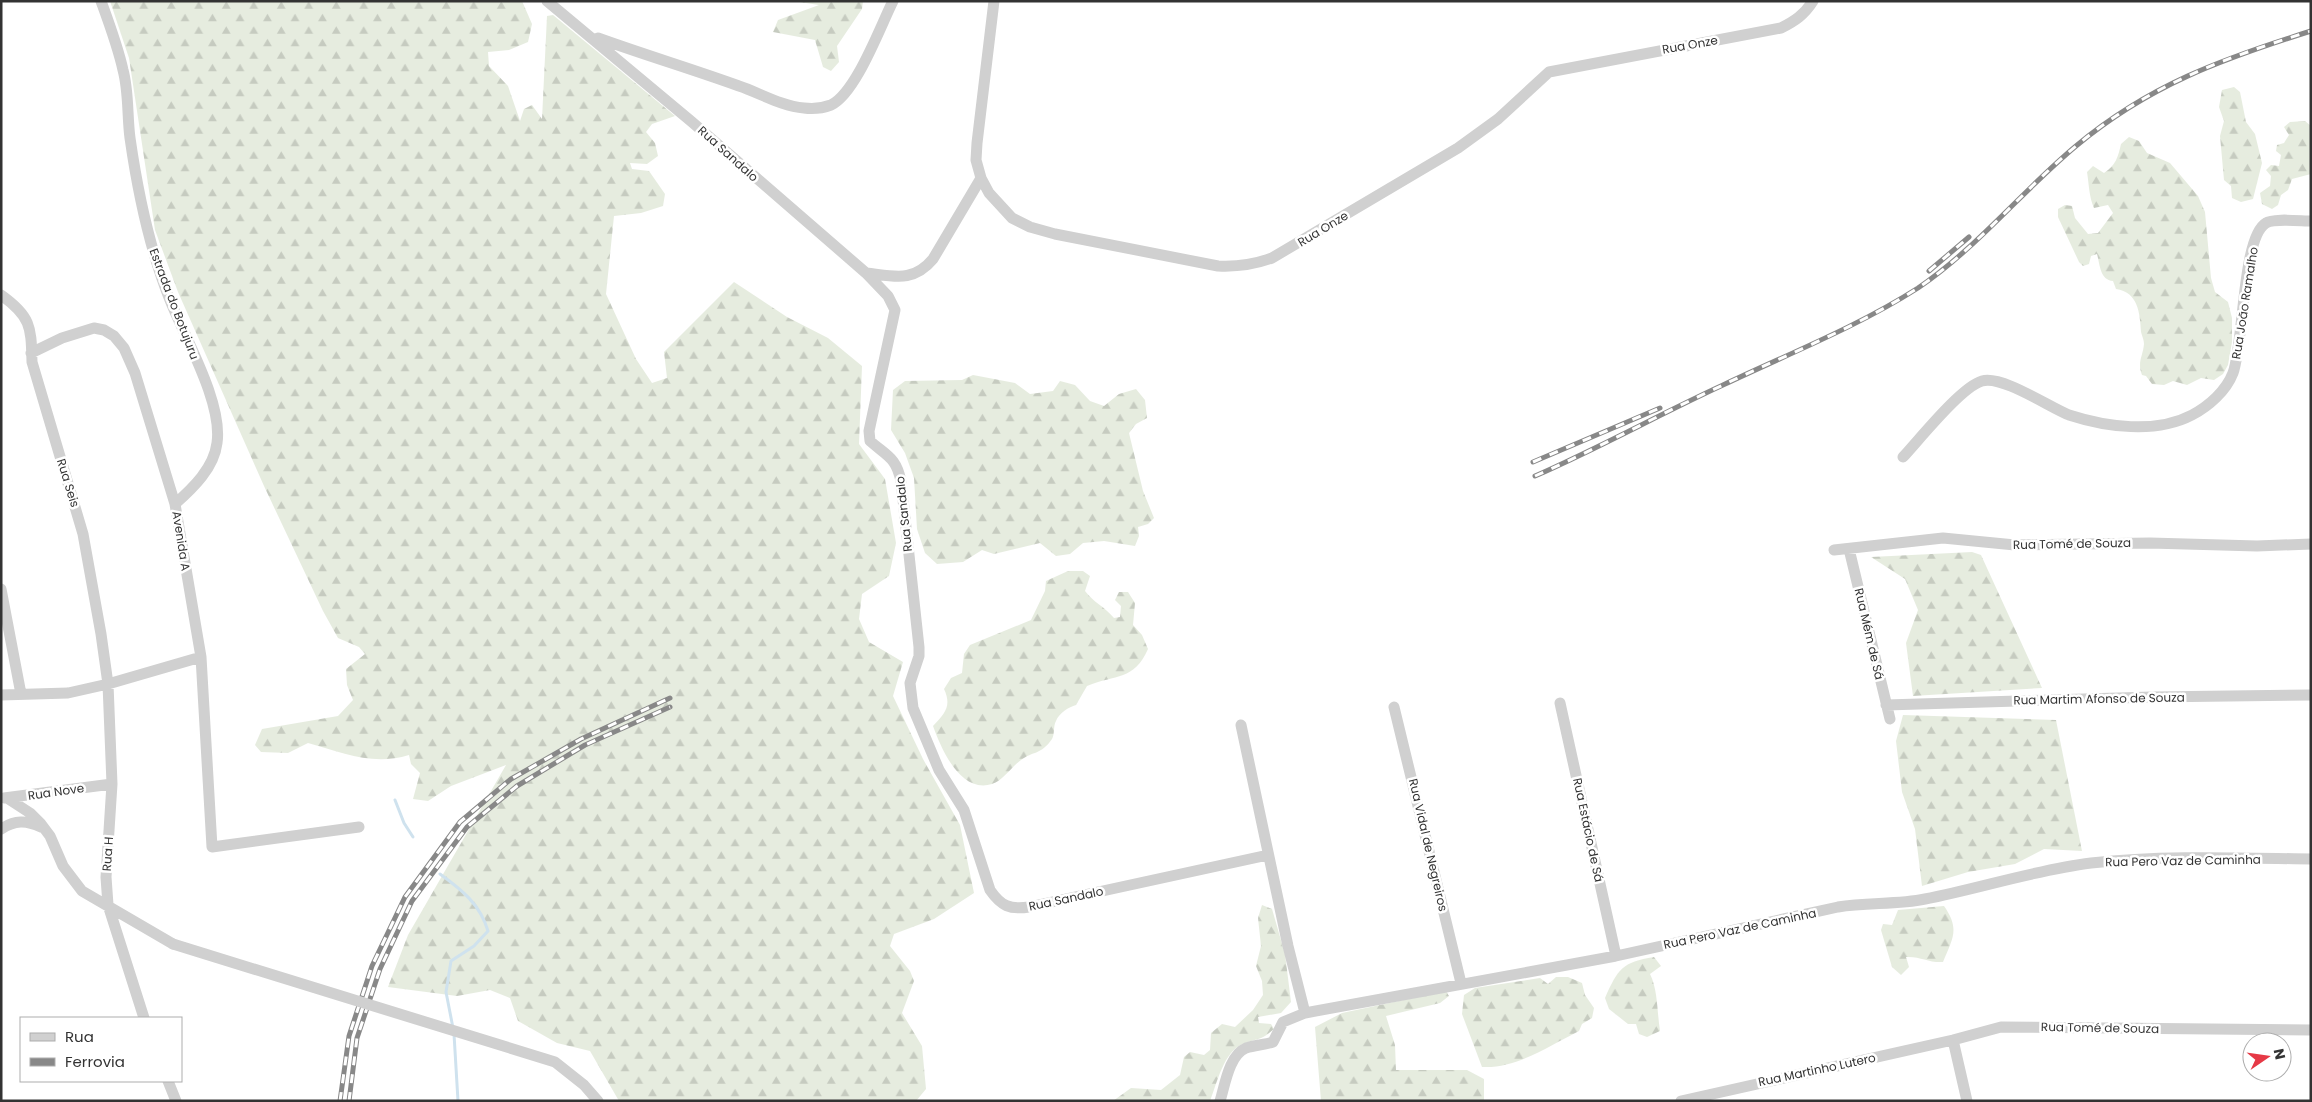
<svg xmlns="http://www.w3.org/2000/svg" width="2312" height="1102" viewBox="0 0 2312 1102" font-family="Poppins,sans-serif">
  <defs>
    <pattern id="forest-firs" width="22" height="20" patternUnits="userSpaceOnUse" patternTransform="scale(1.25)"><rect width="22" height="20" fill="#e6ecdf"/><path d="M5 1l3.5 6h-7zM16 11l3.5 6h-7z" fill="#c6cbc0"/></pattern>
  </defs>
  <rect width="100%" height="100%" fill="#fff"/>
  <path fill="url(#forest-firs)" d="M 110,1 L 522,1 L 532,24 L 528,42 L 509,50 L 488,52 L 489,66 L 508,86 L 520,121 L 524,109 L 532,105 L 542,119 L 547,16 L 553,15 L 675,116 L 652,124 L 646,132 L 655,143 L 658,156 L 647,164 L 630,163 L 632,169 L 649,171 L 665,194 L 663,206 L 641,213 L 614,216 L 606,294 L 636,359 L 652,383 L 667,378 L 664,352 L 734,282 L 787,317 L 828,338 L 862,366 L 859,444 L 885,479 L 896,543 L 889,576 L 862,594 L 859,619 L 869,642 L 903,662 L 893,696 L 923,759 L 960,825 L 974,893 L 934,919 L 894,934 L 890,946 L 910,971 L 914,981 L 902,1013 L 922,1046 L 926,1089 L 916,1101 L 619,1101 L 590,1051 L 557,1043 L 518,1021 L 510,998 L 490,990 L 457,996 L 388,987 L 408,935 L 506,765 L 451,786 L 428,801 L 413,799 L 420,773 L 411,764 L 409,755 C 373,766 343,753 308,743 L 288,753 L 261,752 L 255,745 L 262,729 L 338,716 L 353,700 L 347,685 L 346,669 L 365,654 L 359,647 L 338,638 L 323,611 L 264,486 L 178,292 L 155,230 L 129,58 Z
    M 793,1 L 863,1 L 862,9 L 837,46 L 839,62 L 831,71 L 823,67 L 815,40 L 773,32 L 778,20 L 819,5 Z
    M 2234,87 L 2240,92 L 2246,122 L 2255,134 L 2262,163 L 2253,199 L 2241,202 L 2232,198 L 2231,186 L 2224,180 L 2220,136 L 2224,121 L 2219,107 L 2222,90 Z
    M 2305,121 L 2311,126 L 2311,174 L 2292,179 L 2288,190 L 2281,195 L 2278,205 L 2272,209 L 2262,204 L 2260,193 L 2270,186 L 2271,176 L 2266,170 L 2271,165 L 2279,166 L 2281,155 L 2276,151 L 2277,145 L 2284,143 L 2289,135 L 2284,127 L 2290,122 Z
    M 2129,137 L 2139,141 L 2147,153 L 2170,163 L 2198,196 L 2205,212 L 2211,278 L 2215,292 L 2228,302 L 2232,318 L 2232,342 L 2228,365 L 2223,374 L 2214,380 L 2201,378 L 2187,385 L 2173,381 L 2164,385 L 2152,384 L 2146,376 L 2142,375 C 2137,362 2143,356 2144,344 C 2144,340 2142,336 2141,332 C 2140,313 2138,292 2116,289 L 2113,281 C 2100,280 2100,265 2097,254 L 2091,256 L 2089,264 L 2083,266 L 2079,262 L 2058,217 L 2058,209 L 2065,205 L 2072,206 L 2075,218 L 2088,234 L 2098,233 L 2113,213 L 2108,205 L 2094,208 C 2089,197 2089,184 2087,172 L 2093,166 L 2104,173 C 2116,165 2118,157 2121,144 Z
    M 973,375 L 1015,383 L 1030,394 L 1053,391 L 1060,381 L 1075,385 L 1090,401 L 1104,406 L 1119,394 L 1136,389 L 1145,400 L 1147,418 L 1136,424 L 1129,433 L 1143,491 L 1154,518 L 1148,524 L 1138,527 L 1139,536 L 1135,546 L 1104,541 L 1083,543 L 1070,554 L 1056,556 L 1040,543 L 994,554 L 982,550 L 963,562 L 937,564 L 925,553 L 917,529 L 914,478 L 905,453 L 891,430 L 893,390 L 905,381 L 962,380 Z
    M 1972,552 L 1981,555 L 2042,688 L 1913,696 L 1906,643 L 1918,610 L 1905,579 L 1871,557 Z
    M 1068,571 L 1083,571 L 1090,576 L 1085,591 C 1094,603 1104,606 1114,618 L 1120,617 L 1121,606 L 1115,600 L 1119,592 L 1128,592 L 1135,603 L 1133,625 L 1142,635 L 1148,649 C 1134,681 1116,674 1087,686 L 1076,705 C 1069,707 1059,713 1056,721 C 1053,726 1055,734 1052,739 C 1041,755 1033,751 1021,760 C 1011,767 1003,781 992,784 C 960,794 941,748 933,726 C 945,713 952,706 944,689 L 951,678 L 962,673 L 964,654 L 970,645 L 1031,620 L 1045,591 L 1046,581 Z
    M 1903,715 L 2056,720 L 2082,851 L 2044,849 L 2015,864 L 1968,872 L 1922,886 L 1915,829 L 1902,792 L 1896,741 Z
    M 1262,905 L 1272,909 L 1285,954 L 1291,1002 L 1281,1013 L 1258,1017 L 1259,1023 L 1271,1024 L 1274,1029 C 1259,1042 1259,1037 1243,1044 C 1224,1051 1217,1083 1210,1101 L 1113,1101 L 1131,1088 L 1161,1090 L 1180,1075 L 1184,1057 L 1190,1052 L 1204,1055 L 1210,1050 L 1211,1033 L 1222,1024 L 1235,1027 L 1253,1010 L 1263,995 L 1262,981 L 1256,966 L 1261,946 L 1258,918 Z
    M 1944,906 C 1960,929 1953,938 1943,962 C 1929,963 1920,956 1906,957 L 1909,967 L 1901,975 L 1892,967 L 1881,930 L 1883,924 L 1892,925 L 1898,910 Z
    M 1654,957 L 1661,966 L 1650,974 C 1658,990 1657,1012 1660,1031 L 1647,1037 L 1639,1034 L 1636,1024 L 1628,1024 L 1609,1009 L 1605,998 C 1618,969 1622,962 1654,957 Z
    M 1556,977 L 1568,977 L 1582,983 L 1585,995 L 1594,1008 L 1592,1018 L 1582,1024 L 1579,1031 C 1549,1046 1516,1069 1482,1067 L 1462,1014 L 1464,995 L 1475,988 L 1540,978 L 1548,984 Z
    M 1446,991 L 1449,996 L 1440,1003 L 1386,1016 L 1395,1045 L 1396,1070 L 1467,1070 L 1484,1079 L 1484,1101 L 1321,1101 L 1315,1027 L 1342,1013 Z"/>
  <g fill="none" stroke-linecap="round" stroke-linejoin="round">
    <path stroke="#cfe2ee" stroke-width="3" d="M 395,800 L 404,823 L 413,837
      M 440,874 C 462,890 480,904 488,931 L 474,946 L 451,961 L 446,992 L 453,1028
      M 454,1034 L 458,1101"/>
    <path stroke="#d0d0d0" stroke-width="11" d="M 101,1 C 109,23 118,47 123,70 C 129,92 127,116 130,138 C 138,194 149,248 170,300 C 185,338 223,403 217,443 C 214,468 193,488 175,504
      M 547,1 L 692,122 L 866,273 L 888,296 L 895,310 L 869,431 L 870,441 C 887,456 896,457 901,481 L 919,647 L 919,656 L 910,683 L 913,708 L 939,770 L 964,810 L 990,890 C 1001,906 1010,910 1029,907 L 1268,855
      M 994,1 L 977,143 L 976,160 L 981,178 L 989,193 L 1012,218 L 1030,227 L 1055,234 L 1218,266 C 1238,267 1253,265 1272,258 L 1458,148 L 1498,119 L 1549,72 L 1781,28 C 1795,21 1804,15 1813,1
      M 598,38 C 645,55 692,69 739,86 C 760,93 781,106 804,108 C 812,109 823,108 831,105 C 856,93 880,27 893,1
      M 866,273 C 894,276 913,283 933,259 L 981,178
      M 1,295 C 32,317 31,328 32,362 L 83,534 L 101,634 L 108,684 L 112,784 L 106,877 L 108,905 L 144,1018
      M 31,353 L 62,338 L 94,328 L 104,330 L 114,336 L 124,348 L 135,373 L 175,504 L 201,657 L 212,847 L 359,827
      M 1903,457 C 1919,440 1961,387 1982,381 C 2002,375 2049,407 2069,415 C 2106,427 2156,434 2192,415 C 2209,406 2226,391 2233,373 C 2244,343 2242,237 2266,223 C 2273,218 2301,221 2311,221
      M 1849,549 L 1890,719
      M 1834,550 L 1943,538 L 2015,545 L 2150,543 L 2257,546 L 2311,544
      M 1,589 L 21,694
      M 1,695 L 68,693 L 108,684 L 201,657
      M 1560,703 L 1616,956
      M 1886,705 L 2152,697 L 2311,695
      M 1394,707 L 1461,983
      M 1241,725 L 1288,946 L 1305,1013
      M 4,798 L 112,784
      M 7,798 L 30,813 L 41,824 L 50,836 L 63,866 L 82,891 L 173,944
      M 1,829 C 15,820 26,820 41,827
      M 1953,1040 L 1967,1101
      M 168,1081 L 176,1101
      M 1220,1101 C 1225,1085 1229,1055 1246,1048 C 1255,1045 1264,1045 1273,1042 L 1283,1022 L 1305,1013 L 1616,956 L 1838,907 C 1867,902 1897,905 1925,899 C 1981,888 2035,870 2091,863 C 2164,855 2238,858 2311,859
      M 1681,1101 L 1953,1040 L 2001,1027 L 2311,1030"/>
    <g stroke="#888" stroke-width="5">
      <path id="rail" d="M 1929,271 L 1969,237
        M 1533,462 L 1660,408
        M 1535,476 C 1599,448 1660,414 1723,385 C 1788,354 1857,327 1918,288 C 1977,248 2022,191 2076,146 C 2149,85 2222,59 2311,31
        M 340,1101 L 349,1036 L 372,966 L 405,897 L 460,822 L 511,779 L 581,739 L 670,698
        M 349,1101 L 357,1038 L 380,969 L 412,901 L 467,827 L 517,786 L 585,745 L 670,707"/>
    </g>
    <use href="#rail" stroke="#fff" stroke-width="3" stroke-dasharray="9" stroke-linecap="butt"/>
    <path stroke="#d0d0d0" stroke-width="11" d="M 173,944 L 555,1062 L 584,1085 L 598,1101"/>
  </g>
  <g text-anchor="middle" stroke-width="5" stroke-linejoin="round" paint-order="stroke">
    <g font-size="12" fill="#333" stroke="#fff">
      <text transform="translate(1690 45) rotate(-10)" y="4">Rua Onze</text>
      <text transform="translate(728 154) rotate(42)" y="4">Rua Sandalo</text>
      <text transform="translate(1323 229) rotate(-31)" y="4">Rua Onze</text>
      <text transform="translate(2245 303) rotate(-81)" y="4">Rua João Ramalho</text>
      <text transform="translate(174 304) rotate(69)" y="4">Estrada do Botujuru</text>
      <text transform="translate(68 483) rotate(73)" y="4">Rua Seis</text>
      <text transform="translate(904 514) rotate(-96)" y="4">Rua Sandalo</text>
      <text transform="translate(181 541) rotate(81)" y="4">Avenida A</text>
      <text transform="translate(2072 544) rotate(-1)" y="4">Rua Tomé de Souza</text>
      <text transform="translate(1869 634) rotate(77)" y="4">Rua Mém de Sá</text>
      <text transform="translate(2099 699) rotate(-1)" y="4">Rua Martim Afonso de Souza</text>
      <text transform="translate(56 792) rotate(-8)" y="4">Rua Nove</text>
      <text transform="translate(1588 830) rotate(78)" y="4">Rua Estácio de Sá</text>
      <text transform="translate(1428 845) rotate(77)" y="4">Rua Vidal de Negreiros</text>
      <text transform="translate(108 854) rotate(-86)" y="4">Rua H</text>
      <text transform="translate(2183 861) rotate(-1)" y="4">Rua Pero Vaz de Caminha</text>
      <text transform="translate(1066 899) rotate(-12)" y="4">Rua Sandalo</text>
      <text transform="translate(1740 929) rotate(-12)" y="4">Rua Pero Vaz de Caminha</text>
      <text transform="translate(2100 1028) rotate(1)" y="4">Rua Tomé de Souza</text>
      <text transform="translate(1817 1070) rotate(-12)" y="4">Rua Martinho Lutero</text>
    </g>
  </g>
  <rect width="2312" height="1102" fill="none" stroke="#333333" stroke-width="5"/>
  <rect x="20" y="1017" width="162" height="65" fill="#ffffff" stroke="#adadad"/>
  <rect x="30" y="1033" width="25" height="8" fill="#d0d0d0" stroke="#adadad"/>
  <text x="65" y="1042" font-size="15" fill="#333333">Rua</text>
  <rect x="30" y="1058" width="25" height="8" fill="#888888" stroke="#adadad"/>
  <text x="65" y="1067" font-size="15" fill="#333333">Ferrovia</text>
  <g transform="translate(2267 1057) rotate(77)"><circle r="24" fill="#ffffff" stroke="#adadad"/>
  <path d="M0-4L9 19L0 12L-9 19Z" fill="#e63946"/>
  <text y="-8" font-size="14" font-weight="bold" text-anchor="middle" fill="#333333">N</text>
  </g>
</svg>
